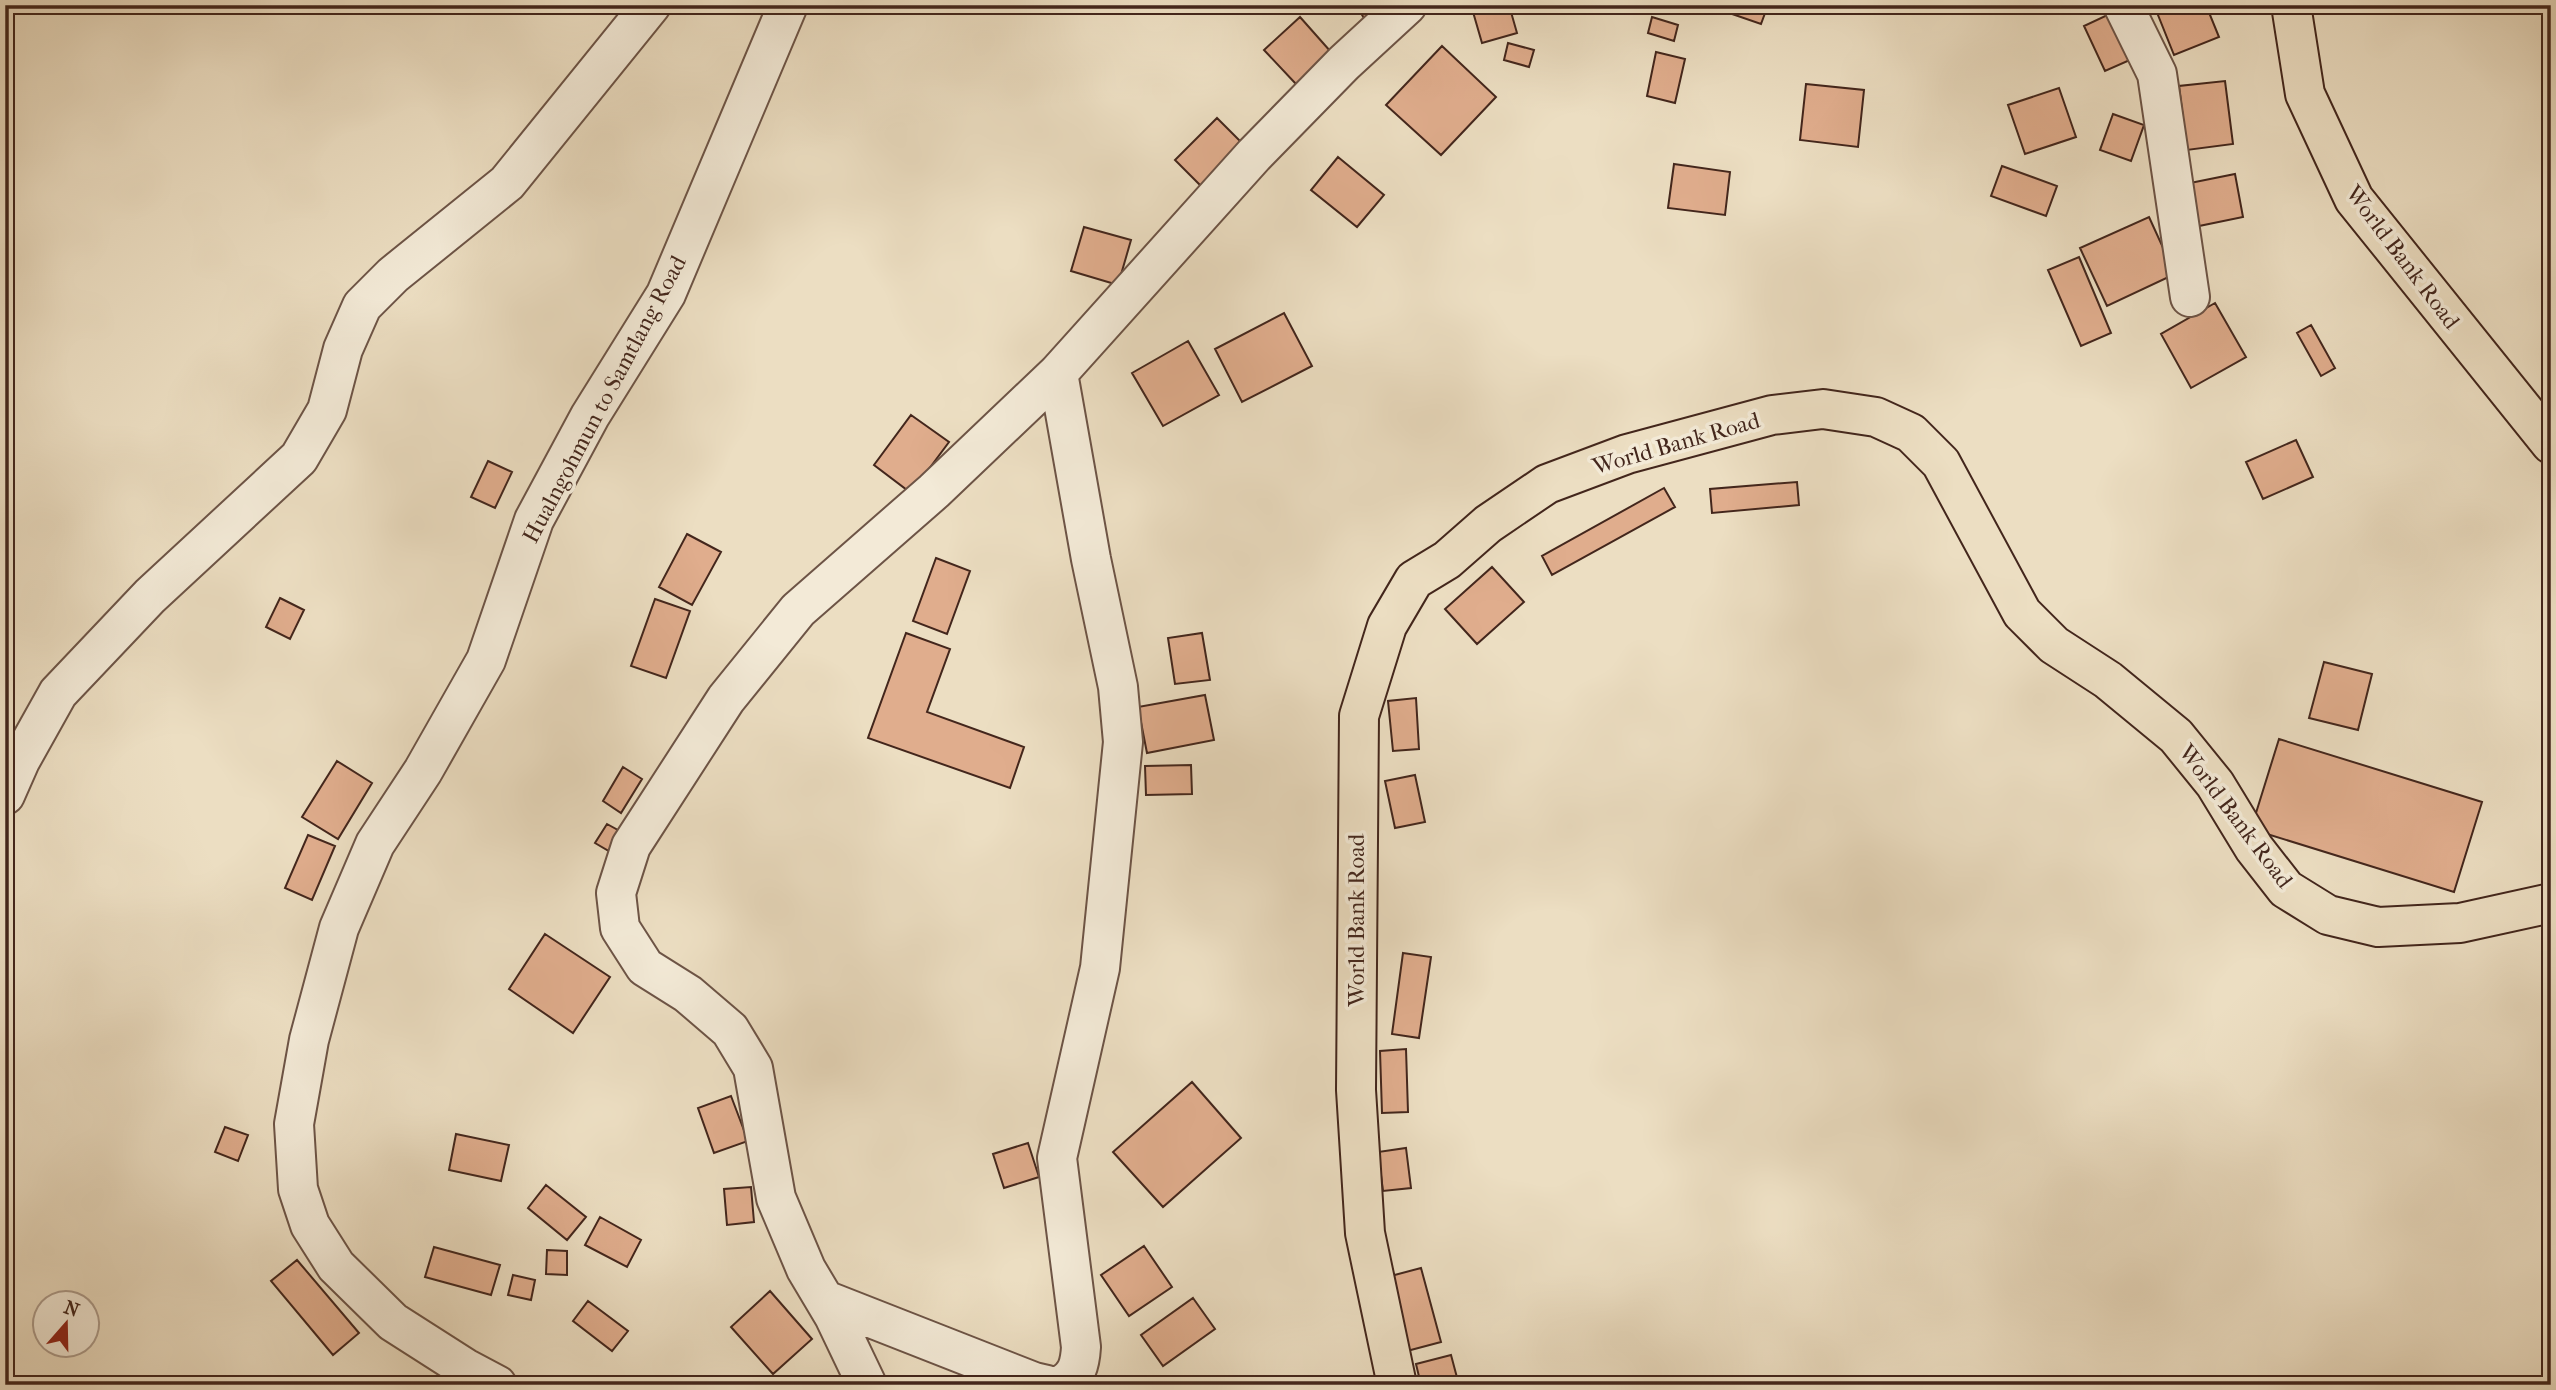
<svg xmlns="http://www.w3.org/2000/svg" width="2556" height="1390" viewBox="0 0 2556 1390" font-family="'IM FELL French Canon',serif">
  <rect width="100%" height="100%" fill="#ecdec2"/>
  <filter id="stains"><feTurbulence type="fractalNoise" baseFrequency=".00286" numOctaves="4"/><feColorMatrix values="0 0 0 0 .2 0 0 0 0 .09 0 0 0 0 .02 0 0 0 .5 -.17"/></filter>
  <radialGradient id="worn" r=".72"><stop offset=".6" stop-color="#630" stop-opacity="0"/><stop offset="1" stop-color="#630" stop-opacity=".3"/></radialGradient>
  <path fill="#e0ad8d" stroke="#43261c" stroke-width="2" d="M 1356,5 L 1385,5 L 1364,18 Z
    M 1471,5 L 1509,5 L 1517,33 L 1482,43 Z
    M 1706,5 L 1768,5 L 1761,24 Z
    M 2154,5 L 2206,5 L 2219,37 L 2174,55 Z
    M 2118,10 L 2139,56 L 2105,71 L 2084,26 Z
    M 1300,17 L 1331,52 L 1296,84 L 1264,50 Z
    M 1652,17 L 1678,25 L 1674,41 L 1648,33 Z
    M 1508,43 L 1534,50 L 1529,67 L 1504,60 Z
    M 1442,46 L 1496,97 L 1441,155 L 1386,105 Z
    M 1656,52 L 1685,59 L 1675,103 L 1647,96 Z
    M 2225,81 L 2233,144 L 2187,150 L 2179,86 Z
    M 1806,84 L 1864,90 L 1858,147 L 1800,140 Z
    M 2059,88 L 2076,137 L 2025,154 L 2008,105 Z
    M 2113,114 L 2144,125 L 2131,161 L 2100,150 Z
    M 1217,118 L 1245,146 L 1202,187 L 1175,160 Z
    M 1338,157 L 1384,195 L 1357,227 L 1311,190 Z
    M 1674,164 L 1730,172 L 1725,215 L 1668,208 Z
    M 2002,166 L 2057,186 L 2046,216 L 1991,196 Z
    M 2235,174 L 2243,217 L 2199,226 L 2190,183 Z
    M 2149,217 L 2175,274 L 2107,306 L 2080,248 Z
    M 1084,227 L 1131,240 L 1118,285 L 1071,271 Z
    M 2079,257 L 2111,333 L 2081,346 L 2048,270 Z
    M 2215,303 L 2246,357 L 2191,388 L 2161,334 Z
    M 1284,313 L 1312,366 L 1242,402 L 1215,349 Z
    M 2311,325 L 2335,368 L 2321,376 L 2297,333 Z
    M 1188,341 L 1219,395 L 1163,426 L 1132,373 Z
    M 911,415 L 949,442 L 911,493 L 874,465 Z
    M 2296,440 L 2313,477 L 2263,499 L 2246,462 Z
    M 488,461 L 512,472 L 495,508 L 471,497 Z
    M 1797,482 L 1799,505 L 1712,513 L 1710,489 Z
    M 1664,488 L 1675,507 L 1552,575 L 1542,556 Z
    M 687,534 L 721,552 L 692,605 L 659,587 Z
    M 936,558 L 970,571 L 947,634 L 913,621 Z
    M 1492,567 L 1524,602 L 1477,644 L 1445,609 Z
    M 280,598 L 304,610 L 290,639 L 266,627 Z
    M 655,599 L 690,611 L 666,678 L 631,666 Z
    M 906,633 L 950,649 L 927,712 L 1024,747 L 1010,788 L 868,738 Z
    M 1202,633 L 1210,680 L 1175,684 L 1168,638 Z
    M 2324,662 L 2372,674 L 2358,730 L 2309,718 Z
    M 1205,695 L 1214,740 L 1147,753 L 1138,707 Z
    M 1416,698 L 1419,749 L 1393,751 L 1388,701 Z
    M 2279,739 L 2482,802 L 2454,892 L 2251,829 Z
    M 337,761 L 372,783 L 338,839 L 302,817 Z
    M 1191,765 L 1192,794 L 1146,795 L 1145,766 Z
    M 623,767 L 642,779 L 621,813 L 603,801 Z
    M 1415,775 L 1425,822 L 1395,828 L 1385,781 Z
    M 607,824 L 625,834 L 614,854 L 595,843 Z
    M 308,835 L 335,846 L 312,900 L 285,888 Z
    M 545,934 L 610,977 L 573,1033 L 509,989 Z
    M 1403,953 L 1431,957 L 1419,1038 L 1392,1034 Z
    M 1406,1049 L 1408,1112 L 1382,1113 L 1380,1051 Z
    M 1192,1082 L 1241,1138 L 1163,1207 L 1113,1152 Z
    M 731,1096 L 748,1141 L 714,1153 L 698,1108 Z
    M 225,1127 L 248,1135 L 238,1161 L 215,1152 Z
    M 456,1134 L 509,1145 L 501,1181 L 449,1170 Z
    M 1028,1143 L 1039,1177 L 1004,1188 L 993,1154 Z
    M 1406,1148 L 1411,1188 L 1383,1191 L 1378,1152 Z
    M 546,1185 L 586,1217 L 567,1240 L 528,1208 Z
    M 751,1187 L 754,1222 L 727,1225 L 724,1189 Z
    M 600,1217 L 641,1240 L 627,1267 L 585,1245 Z
    M 1144,1246 L 1172,1287 L 1129,1316 L 1101,1275 Z
    M 434,1247 L 500,1265 L 491,1295 L 425,1277 Z
    M 547,1250 L 567,1251 L 567,1275 L 546,1274 Z
    M 297,1260 L 359,1333 L 333,1355 L 271,1281 Z
    M 1421,1268 L 1441,1342 L 1407,1351 L 1387,1277 Z
    M 513,1275 L 535,1280 L 531,1300 L 508,1295 Z
    M 770,1291 L 812,1339 L 773,1374 L 731,1327 Z
    M 1193,1298 L 1215,1329 L 1163,1366 L 1141,1335 Z
    M 588,1301 L 628,1331 L 612,1351 L 573,1321 Z
    M 1451,1355 L 1459,1385 L 1421,1385 L 1416,1364 Z"/>
  <g fill="none" stroke-linecap="round" stroke-linejoin="round">
    <g stroke="#6d5446" stroke-width="42">
      <path id="minor" d="M 2123,5 L 2157,74 L 2190,297
        M 1058,373 L 1091,559 L 1118,687 L 1123,742 L 1100,968 L 1057,1158 L 1081,1347 C 1080,1364 1077,1377 1061,1385
        M 5,795 L 20,761 L 58,693 L 150,596 L 299,458 L 327,410 L 343,349 L 362,306 L 393,275 L 507,183 L 651,5
        M 825,1300 L 1034,1382 L 1047,1385
        M 497,1385 L 465,1368 L 393,1322 L 336,1266 L 310,1225 L 298,1189 L 294,1124 L 309,1040 L 339,928 L 375,844 L 423,771 L 486,660 L 534,520 L 590,416 L 666,294 L 788,5
        M 867,1385 L 834,1316 L 806,1269 L 776,1198 L 753,1068 L 730,1030 L 688,994 L 645,967 L 620,928 L 616,893 L 631,846 L 726,699 L 798,610 L 934,491 L 1058,373 L 1254,155 L 1344,63 L 1407,5"/>
    </g>
    <g stroke="#43261c" stroke-width="42">
      <path id="major" d="M 2291,5 L 2305,94 L 2354,199 L 2551,444
        M 1397,1385 L 1365,1233 L 1356,1090 L 1359,716 L 1387,626 L 1414,580 L 1447,560 L 1488,524 L 1547,484 L 1627,454 L 1772,415 L 1823,409 L 1876,417 L 1911,433 L 1941,463 L 2022,613 L 2054,645 L 2108,680 L 2176,736 L 2215,784 L 2254,848 L 2286,889 L 2328,915 L 2378,927 L 2460,923 L 2551,903"/>
    </g>
    <use href="#minor" stroke="#f3ead7" stroke-width="38"/>
    <use href="#major" stroke="#ecdec2" stroke-width="38"/>
  </g>
  <g text-anchor="middle" stroke-width="7" stroke-linejoin="round" paint-order="stroke">
    <g font-size="23" fill="#43261c" stroke="#f3ead7">
      <text transform="translate(2403 257) rotate(53)" y="8">World Bank Road</text>
      <text transform="translate(604 399) rotate(-62)" y="8">Hualngohmun to Samtlang Road</text>
      <text transform="translate(1676 443) rotate(-16)" y="8">World Bank Road</text>
      <text transform="translate(2236 816) rotate(53)" y="8">World Bank Road</text>
      <text transform="translate(1356 920) rotate(-90)" y="8">World Bank Road</text>
    </g>
  </g>
  <rect width="2556" height="1390" fill="none" stroke="#ecdec2" stroke-width="28"/>
  <rect x="7" y="7" width="2542" height="1376" fill="none" stroke="#43261c" stroke-width="3.5"/>
  <rect x="14" y="14" width="2528" height="1362" fill="none" stroke="#43261c" stroke-width="2"/>
  <g transform="translate(66 1324) rotate(20)"><circle r="33" fill="#f3ead7" stroke="#ad9c8c" stroke-width="2"/>
  <path d="M0-5L12 26L0 18L-12 26Z" fill="#8f2418"/>
  <text y="-10" font-size="19" font-weight="bold" text-anchor="middle" fill="#43261c">N</text>
  </g>
  <rect width="100%" height="100%" filter="url(#stains)"/>
  <rect width="100%" height="100%" fill="url(#worn)"/>
</svg>
